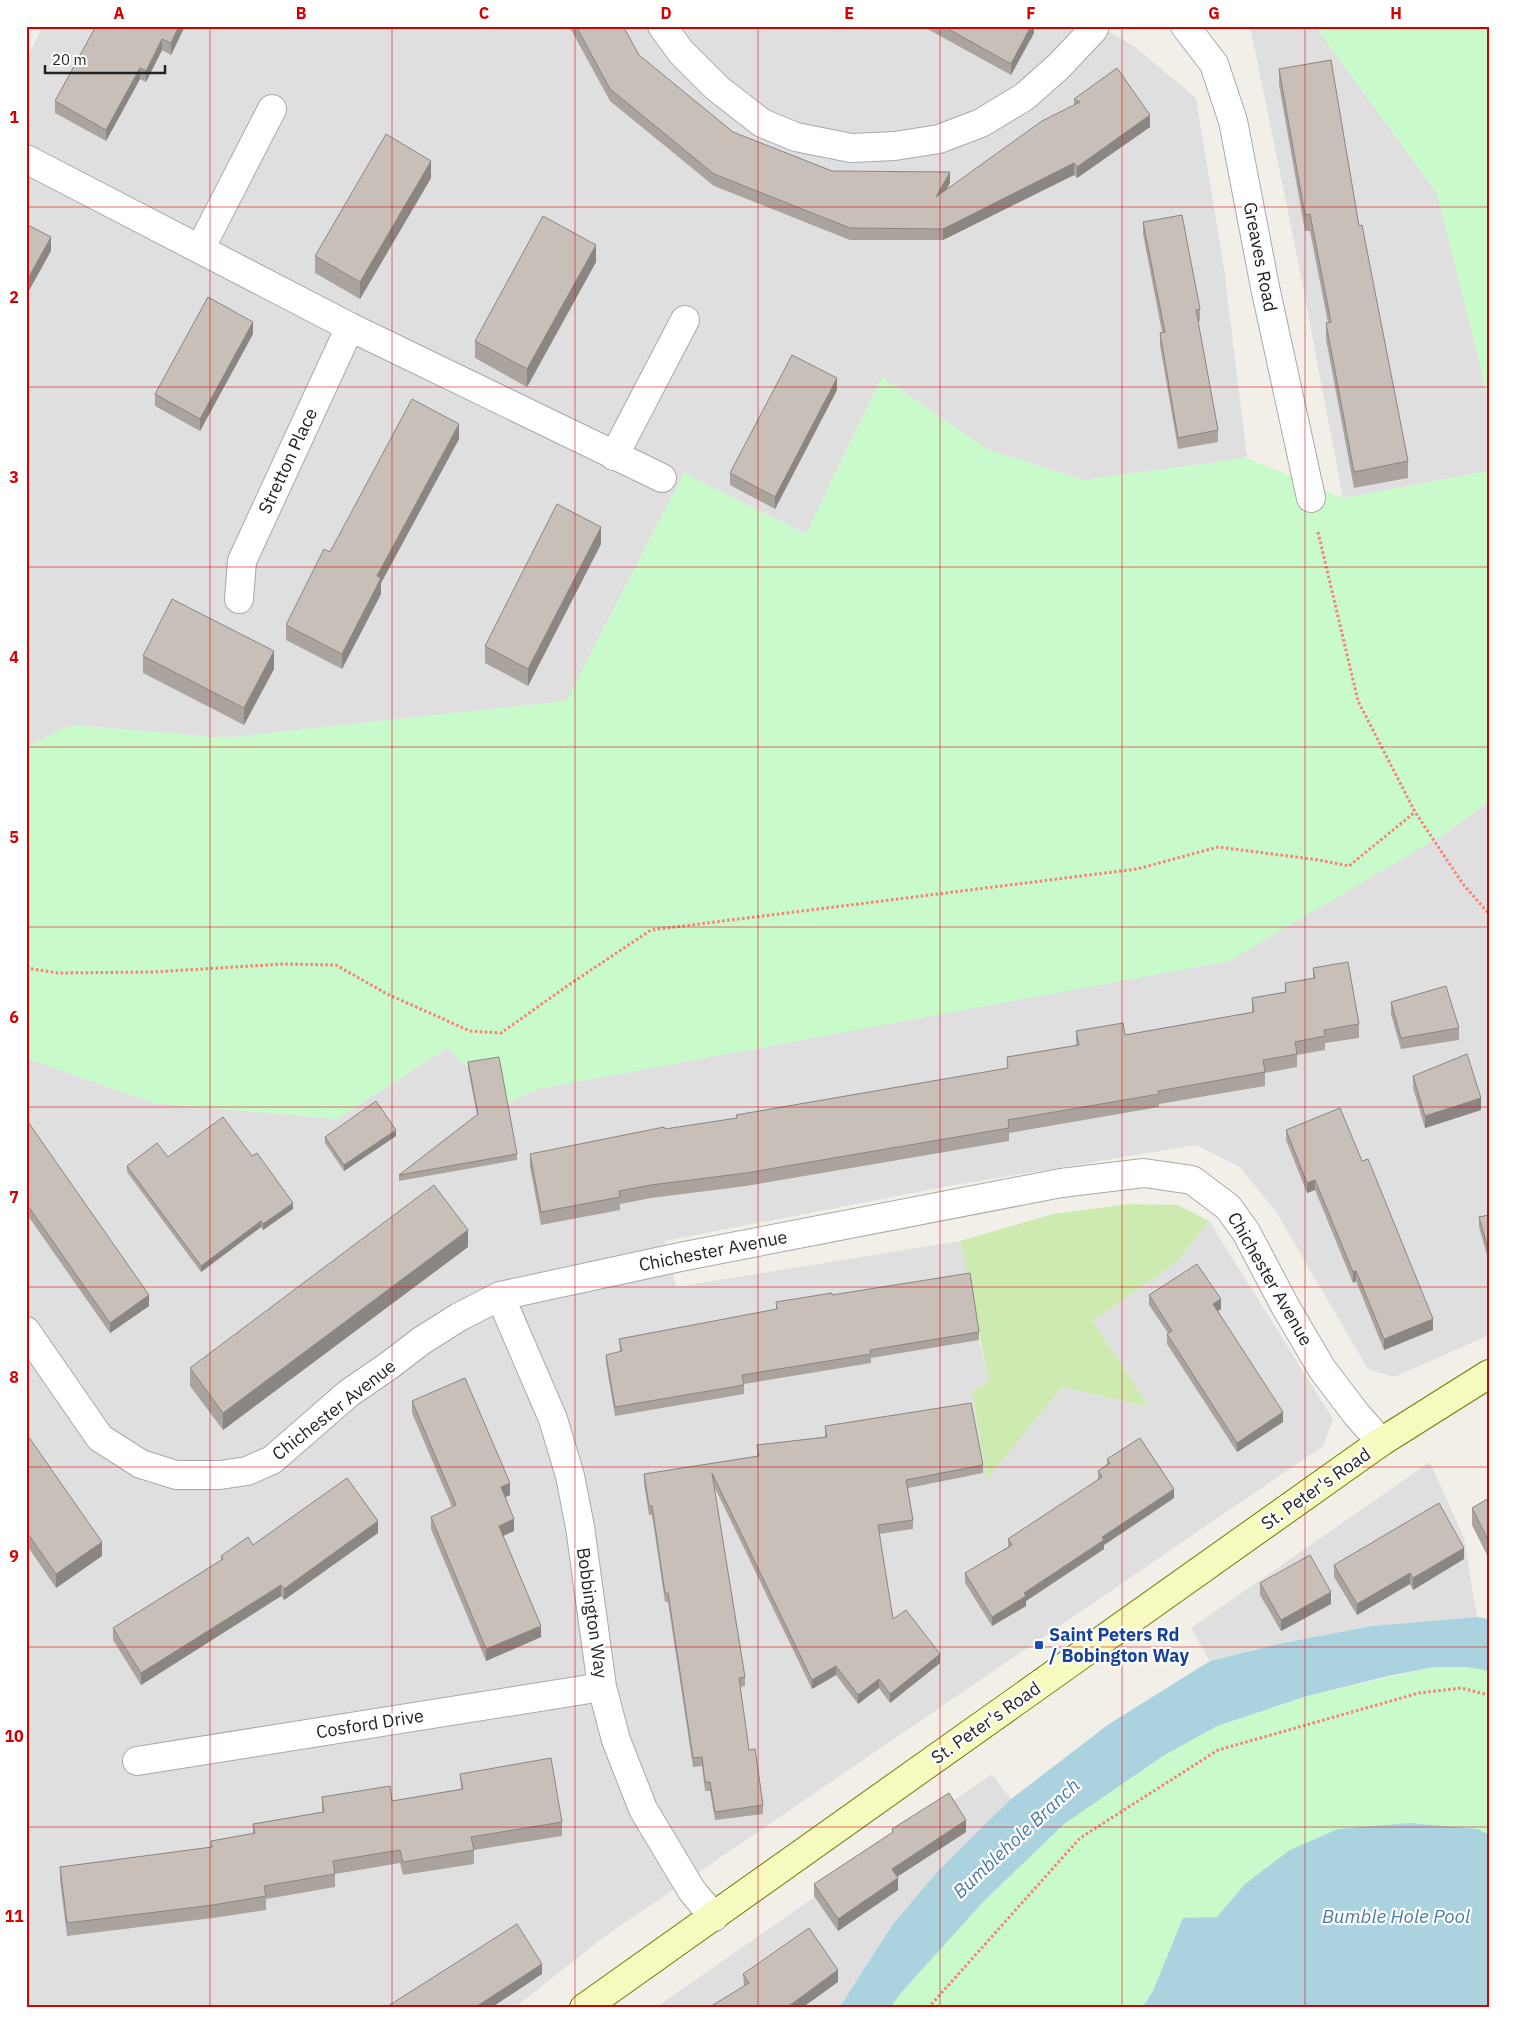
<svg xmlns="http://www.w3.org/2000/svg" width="1515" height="2034" viewBox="0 0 1515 2034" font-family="'IBM Plex Sans',sans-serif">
  <rect width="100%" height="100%" fill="#f2efe9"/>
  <path fill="#e0dfdf" d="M 43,26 L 1100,26 L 1135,47 L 1196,98 L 1224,268 L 1247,458 L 1084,480 L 988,450 L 882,377 L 806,534 L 684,474 L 566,701 L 225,738 L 73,725 L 26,747 L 26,60 Z
    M 1250,26 L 1315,26 L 1437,193 L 1489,401 L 1489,471 L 1343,498 L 1297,256 Z
    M 1489,802 L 1489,1335 L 1394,1377 L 1368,1369 L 1276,1212 L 1240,1167 L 1196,1145 L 949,1186 L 665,1241 L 676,1287 L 960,1241 L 970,1281 L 979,1340 L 990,1381 L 972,1391 L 987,1478 L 1062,1387 L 1149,1407 L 1093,1321 L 1177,1262 L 1209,1221 L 1333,1419 L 1323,1446 L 604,1937 L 514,2008 L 26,2008 L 26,1058 L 154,1103 L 337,1119 L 447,1048 L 507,1103 L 538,1089 L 1443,835 Z
    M 1430,1462 L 1464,1538 L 1477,1617 L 1372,1626 L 1283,1643 L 1210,1661 L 1191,1628 Z
    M 992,1774 L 1011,1799 L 938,1871 L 893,1924 L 839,2008 L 655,2008 Z"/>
  <path fill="#cdebb0" d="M 1129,1204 L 1178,1205 L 1209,1221 L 1177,1262 L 1093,1321 L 1149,1407 L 1062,1387 L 987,1479 L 972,1391 L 990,1381 C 978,1335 972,1287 960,1241 L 1053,1214 Z"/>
  <path fill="#c8facc" d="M 1315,26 L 1489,26 L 1489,401 L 1437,193 Z
    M 882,377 L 988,450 L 1084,480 L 1247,458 L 1343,498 L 1489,471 L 1489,802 L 1443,835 L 1229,961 L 538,1089 L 506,1103 L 447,1048 L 337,1119 L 154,1103 L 26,1058 L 26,747 L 72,725 L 225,738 L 566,701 L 684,473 L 806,534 Z
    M 1434,1667 L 1467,1667 L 1489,1671 L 1489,2008 L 890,2008 L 900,1994 L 983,1902 L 1064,1824 L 1163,1756 L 1217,1726 L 1307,1696 Z"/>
  <path fill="#aad3df" d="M 1477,1617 L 1489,1619 L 1489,1671 L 1467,1667 L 1434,1667 L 1388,1676 L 1307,1696 L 1217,1726 L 1163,1756 L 1064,1824 L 983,1902 L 900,1994 L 890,2008 L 839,2008 L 893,1924 L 938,1871 L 1011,1799 L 1109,1724 L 1210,1661 L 1283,1643 L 1372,1626 Z
    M 1410,1823 L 1478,1829 L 1489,1835 L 1489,2008 L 1142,2008 L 1153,1991 L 1183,1918 L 1217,1917 L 1245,1884 L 1290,1850 L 1338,1829 Z"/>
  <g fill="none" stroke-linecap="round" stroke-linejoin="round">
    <g stroke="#a9a9a9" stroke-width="30">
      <path id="street" d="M 662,26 L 681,52 L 717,88 L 762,123 L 796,137 L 851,148 L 895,146 L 939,139 L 981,123 L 1024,97 L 1059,66 L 1093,30 L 1095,26
        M 1185,26 L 1214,64 L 1233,121 L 1265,287 L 1311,498
        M 26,159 L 350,327 L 662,478
        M 200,249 L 272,109
        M 614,456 L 685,320
        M 239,599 L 242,561 L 350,327
        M 500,1296 L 553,1419 L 570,1476 L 580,1527 L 602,1687 L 616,1740 L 643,1809 L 692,1891 L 714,1917
        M 26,1331 L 100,1438 L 141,1464 L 176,1475 L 220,1475 L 247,1471 L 272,1460 L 349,1393 L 387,1367 L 421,1341 L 459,1317 L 500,1296 L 685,1256 L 1061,1183 L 1144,1173 L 1192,1180 L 1228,1207 L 1246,1232 L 1285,1306 L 1322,1369 L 1357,1415 L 1381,1442
        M 137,1761 L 602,1687"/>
    </g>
    <g stroke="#707d05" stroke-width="30">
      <path id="secondary" d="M 584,2008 L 1381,1442 L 1489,1374"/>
    </g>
    <path stroke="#fa8072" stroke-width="3" stroke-dasharray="2.5 2.5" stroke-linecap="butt" d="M 1318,532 L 1358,701 L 1415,812 L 1463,884 L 1489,914
      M 26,968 L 58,973 L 153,972 L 283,964 L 336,965 L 387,994 L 470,1031 L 501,1033 L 570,984 L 651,930 L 1137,869 L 1218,847 L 1319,860 L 1349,866 L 1415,812
      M 928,2008 L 1080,1838 L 1218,1750 L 1419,1693 L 1461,1688 L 1489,1695"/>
    <use href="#street" stroke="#fff" stroke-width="28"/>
    <use href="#secondary" stroke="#f7fabf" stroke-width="28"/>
  </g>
  <path fill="#aba49e" d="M 96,26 L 185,26 L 171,55 L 162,50 L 146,82 L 140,79 L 106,141 L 55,113 L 55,101 Z
    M 569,26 L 623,26 L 639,55 L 733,132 L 832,171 L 950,183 L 947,189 L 1074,106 L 1074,99 L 1150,127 L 1077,178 L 1074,175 L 943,240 L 850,240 L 714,186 L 610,101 Z
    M 922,26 L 1034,26 L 1034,33 L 1011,75 Z
    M 1279,69 L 1359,226 L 1408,461 L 1408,478 L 1354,488 L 1326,339 L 1326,323 L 1328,323 L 1310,231 L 1305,231 L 1279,85 Z
    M 431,178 L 360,299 L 315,273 L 315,256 Z
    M 1143,222 L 1200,309 L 1200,321 L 1198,322 L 1218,430 L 1218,442 L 1178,449 L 1160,345 L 1160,333 L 1162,332 L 1143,234 Z
    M 596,262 L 527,387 L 475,358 L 475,341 Z
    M 253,334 L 200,431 L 155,406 L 155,394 Z
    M 837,390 L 775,509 L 730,485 L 730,473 Z
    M 459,439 L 381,583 L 381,594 L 342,669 L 286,640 L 286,625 L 330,552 Z
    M 601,544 L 528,686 L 485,663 L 485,646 Z
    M 143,656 L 274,669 L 244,725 L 143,673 Z
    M 1313,968 L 1359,1024 L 1359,1038 L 1325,1043 L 1325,1050 L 1297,1055 L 1297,1067 L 1265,1073 L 1265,1086 L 1159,1104 L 1159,1107 L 1009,1133 L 1009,1141 L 746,1186 L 651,1198 L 620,1204 L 620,1210 L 541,1225 L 530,1167 L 530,1154 L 665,1129 L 736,1119 L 736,1115 L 1007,1069 L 1007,1057 L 1076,1045 L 1076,1031 L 1125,1035 L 1252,1012 L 1252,998 L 1285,992 L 1285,983 L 1313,979 Z
    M 1391,1002 L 1459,1028 L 1459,1040 L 1401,1049 L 1391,1014 Z
    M 468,1062 L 517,1154 L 517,1160 L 399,1181 L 399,1175 L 477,1115 L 468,1068 Z
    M 1413,1076 L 1481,1110 L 1425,1128 L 1413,1088 Z
    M 26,1119 L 149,1306 L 110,1333 L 26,1213 Z
    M 1286,1130 L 1362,1161 L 1433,1330 L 1384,1350 L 1356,1281 L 1353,1283 L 1315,1190 L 1307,1193 L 1286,1140 Z
    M 396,1136 L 344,1171 L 325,1143 L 325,1137 Z
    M 168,1157 L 293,1209 L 263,1230 L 261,1227 L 201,1272 L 127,1172 L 127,1166 Z
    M 1489,1215 L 1489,1262 L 1479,1227 L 1479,1217 Z
    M 468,1247 L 223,1430 L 190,1386 L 190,1368 Z
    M 832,1295 L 979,1332 L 979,1340 L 871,1358 L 871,1363 L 744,1384 L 744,1394 L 615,1416 L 606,1363 L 606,1355 L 620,1352 L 619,1339 L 776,1310 L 776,1302 Z
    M 1149,1295 L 1221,1309 L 1218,1311 L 1283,1422 L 1237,1452 L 1167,1344 L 1167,1334 L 1168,1333 L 1149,1305 Z
    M 412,1401 L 510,1495 L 505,1497 L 514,1531 L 503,1536 L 541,1637 L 486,1661 L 431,1529 L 431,1517 L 452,1507 L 412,1413 Z
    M 825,1426 L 983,1465 L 983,1473 L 908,1488 L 913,1520 L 913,1529 L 879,1534 L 893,1619 L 940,1663 L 890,1703 L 879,1688 L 858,1704 L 836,1675 L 812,1689 L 714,1486 L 745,1677 L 745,1686 L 740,1687 L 749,1750 L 763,1805 L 763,1814 L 715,1820 L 710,1791 L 705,1791 L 702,1766 L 693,1767 L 668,1602 L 665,1602 L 652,1515 L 649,1515 L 644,1483 L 644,1474 L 757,1456 L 757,1445 L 825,1437 Z
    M 26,1433 L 102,1556 L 56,1588 L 26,1544 Z
    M 1107,1459 L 1174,1498 L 1104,1545 L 1104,1549 L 1026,1601 L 1026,1606 L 992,1626 L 965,1583 L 965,1573 L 1008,1547 L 1008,1539 L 1098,1480 L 1098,1471 L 1107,1464 Z
    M 1489,1498 L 1489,1559 L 1472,1525 L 1472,1508 Z
    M 378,1533 L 284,1600 L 281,1596 L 141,1685 L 113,1640 L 113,1628 L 221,1560 L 221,1556 L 253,1545 Z
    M 1464,1559 L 1413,1590 L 1410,1584 L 1357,1615 L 1334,1577 L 1334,1565 Z
    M 1260,1583 L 1331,1604 L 1281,1631 L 1260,1595 Z
    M 460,1774 L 562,1822 L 562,1836 L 474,1850 L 474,1864 L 403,1875 L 400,1863 L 335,1874 L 335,1887 L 266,1899 L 266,1910 L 213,1918 L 67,1936 L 60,1880 L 60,1867 L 211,1848 L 211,1841 L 253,1834 L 253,1824 L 322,1812 L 322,1797 L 392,1801 L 461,1789 Z
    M 892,1829 L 966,1832 L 897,1877 L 898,1890 L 838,1931 L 814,1896 L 814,1884 L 892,1833 Z
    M 743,1974 L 838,1982 L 744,1986 Z"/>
  <path fill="#8b8681" d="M 179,26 L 185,26 L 171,55 L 171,43 Z
    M 1031,26 L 1034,26 L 1034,33 L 1011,75 L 1011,64 Z
    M 162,39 L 162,50 L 146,82 L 146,71 Z
    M 140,68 L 140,79 L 106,141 L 106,130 Z
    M 1150,115 L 1150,127 L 1077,178 L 1077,167 Z
    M 431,161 L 431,178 L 360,299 L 360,282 Z
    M 1074,163 L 1074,175 L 943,240 L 943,229 Z
    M 950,172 L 950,183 L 936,209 L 936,197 Z
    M 51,237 L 51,251 L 26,296 L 26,282 Z
    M 596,245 L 596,262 L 527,387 L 527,369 Z
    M 253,322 L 253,334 L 200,431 L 200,419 Z
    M 837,378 L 837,390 L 775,509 L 775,497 Z
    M 459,424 L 459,439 L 381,583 L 381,594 L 342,669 L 342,654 L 377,576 Z
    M 601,527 L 601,544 L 528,686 L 528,669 Z
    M 274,651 L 274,669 L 244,725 L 244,708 Z
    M 1481,1098 L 1481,1110 L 1425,1128 L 1425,1116 Z
    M 396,1130 L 396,1136 L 344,1171 L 344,1165 Z
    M 1315,1180 L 1315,1190 L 1307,1193 L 1307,1183 Z
    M 293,1203 L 293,1209 L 263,1230 L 263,1224 Z
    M 261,1221 L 261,1227 L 201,1272 L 201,1266 Z
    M 468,1230 L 468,1247 L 223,1430 L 223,1413 Z
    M 1356,1271 L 1356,1281 L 1353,1283 L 1353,1272 Z
    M 149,1295 L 149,1306 L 110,1333 L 110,1323 Z
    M 1221,1299 L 1221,1309 L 1213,1314 L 1213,1304 Z
    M 1433,1319 L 1433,1330 L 1384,1350 L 1384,1339 Z
    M 1283,1412 L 1283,1422 L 1237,1452 L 1237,1443 Z
    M 510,1483 L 510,1495 L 501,1499 L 501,1487 Z
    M 1174,1489 L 1174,1498 L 1104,1545 L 1104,1549 L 1026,1601 L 1026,1606 L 992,1626 L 992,1617 L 1024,1593 L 1102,1537 Z
    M 514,1519 L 514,1531 L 499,1538 L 499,1526 Z
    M 378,1521 L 378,1533 L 284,1600 L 284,1589 Z
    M 102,1542 L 102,1556 L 56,1588 L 56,1574 Z
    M 1464,1548 L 1464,1559 L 1413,1590 L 1413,1578 Z
    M 1410,1573 L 1410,1584 L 1357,1615 L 1357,1604 Z
    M 281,1585 L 281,1596 L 141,1685 L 141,1673 Z
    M 1331,1592 L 1331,1604 L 1281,1631 L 1281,1620 Z
    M 541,1626 L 541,1637 L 486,1661 L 486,1649 Z
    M 940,1654 L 940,1663 L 890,1703 L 890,1694 Z
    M 836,1666 L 836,1675 L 812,1689 L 812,1680 Z
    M 879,1679 L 879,1688 L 858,1704 L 858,1695 Z
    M 966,1820 L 966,1832 L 892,1880 L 892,1869 Z
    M 898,1878 L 898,1890 L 838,1931 L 838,1919 Z
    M 542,1964 L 542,1974 L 491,2008 L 474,2008 Z
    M 838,1970 L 838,1982 L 802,2008 L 786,2008 Z"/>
  <path fill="#c7bfb8" stroke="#8b8681" d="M 96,26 L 179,26 L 171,43 L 162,39 L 146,71 L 140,68 L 106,130 L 55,101 Z
    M 576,26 L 623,26 L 639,55 L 733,132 L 832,171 L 950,172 L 936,197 L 1042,121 L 1080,102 L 1074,99 L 1117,68 L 1150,115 L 1077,167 L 1074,163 L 943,229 L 850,228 L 714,174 L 610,89 Z
    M 943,26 L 1031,26 L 1011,64 Z
    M 1331,60 L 1359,226 L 1362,225 L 1408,461 L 1354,472 L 1326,323 L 1331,322 L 1310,214 L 1305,215 L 1279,69 Z
    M 386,134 L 431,161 L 360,282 L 315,256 Z
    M 1182,215 L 1200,309 L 1196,310 L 1218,430 L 1178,438 L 1160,333 L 1165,332 L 1143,222 Z
    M 543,216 L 596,245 L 527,369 L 475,341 Z
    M 26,224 L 51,237 L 26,282 Z
    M 208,297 L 253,322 L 200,419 L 155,394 Z
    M 792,355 L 837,378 L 775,497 L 730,473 Z
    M 412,399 L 459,424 L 377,576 L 381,578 L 342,654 L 286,625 L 324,549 L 330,552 Z
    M 557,504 L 601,527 L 528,669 L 485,646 Z
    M 172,599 L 274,651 L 244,708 L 143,656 Z
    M 1348,962 L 1359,1024 L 1324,1030 L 1325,1036 L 1295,1042 L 1297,1054 L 1263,1060 L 1265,1072 L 1158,1091 L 1159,1094 L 1008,1120 L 1009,1128 L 746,1173 L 651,1185 L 619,1191 L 620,1197 L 541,1212 L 530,1154 L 664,1127 L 665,1129 L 737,1118 L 736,1115 L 1008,1068 L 1007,1057 L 1079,1045 L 1076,1031 L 1123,1023 L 1125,1035 L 1254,1012 L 1252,998 L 1286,992 L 1285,983 L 1315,978 L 1313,968 Z
    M 1446,986 L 1459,1028 L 1401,1038 L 1391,1002 Z
    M 1467,1054 L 1481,1098 L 1425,1116 L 1413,1076 Z
    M 499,1057 L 517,1154 L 399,1175 L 478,1114 L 468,1062 Z
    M 376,1101 L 396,1130 L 344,1165 L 325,1137 Z
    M 1340,1108 L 1362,1161 L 1368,1159 L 1433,1319 L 1384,1339 L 1356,1271 L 1353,1272 L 1315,1180 L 1307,1183 L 1286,1130 Z
    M 223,1117 L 252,1156 L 257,1153 L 293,1203 L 263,1224 L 261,1221 L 201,1266 L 127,1166 L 157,1143 L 168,1157 Z
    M 26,1119 L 149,1295 L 110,1323 L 26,1203 Z
    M 434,1185 L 468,1230 L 223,1413 L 190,1368 Z
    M 1489,1215 L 1489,1252 L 1479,1217 Z
    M 1197,1264 L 1221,1299 L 1213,1304 L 1283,1412 L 1237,1443 L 1167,1334 L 1172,1331 L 1149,1295 Z
    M 970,1273 L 979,1332 L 870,1350 L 871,1354 L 742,1375 L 744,1385 L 615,1407 L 606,1355 L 622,1351 L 619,1339 L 777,1309 L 776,1302 L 832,1293 L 832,1295 Z
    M 465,1378 L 510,1483 L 501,1487 L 514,1519 L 499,1526 L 541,1626 L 486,1649 L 431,1517 L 456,1505 L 412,1401 Z
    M 971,1403 L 983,1465 L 906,1480 L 913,1520 L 878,1525 L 893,1619 L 906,1610 L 940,1654 L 890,1694 L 879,1679 L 858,1695 L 836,1666 L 812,1680 L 712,1473 L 745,1677 L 739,1678 L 749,1750 L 755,1749 L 763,1805 L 715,1812 L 710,1782 L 705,1782 L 702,1757 L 693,1758 L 668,1593 L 665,1593 L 652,1506 L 649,1506 L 644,1474 L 759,1456 L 757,1445 L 827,1437 L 825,1426 Z
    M 26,1433 L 102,1542 L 56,1574 L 26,1531 Z
    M 1140,1438 L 1174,1489 L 1102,1537 L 1104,1540 L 1024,1593 L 1026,1596 L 992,1617 L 965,1573 L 1012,1545 L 1008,1539 L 1102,1477 L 1098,1471 L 1110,1463 L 1107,1459 Z
    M 347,1478 L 378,1521 L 284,1589 L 281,1585 L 141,1673 L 113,1628 L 223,1559 L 221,1556 L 248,1537 L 253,1545 Z
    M 1489,1498 L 1489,1542 L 1472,1508 Z
    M 1439,1503 L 1464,1548 L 1413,1578 L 1410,1573 L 1357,1604 L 1334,1565 Z
    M 1310,1555 L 1331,1592 L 1281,1620 L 1260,1583 Z
    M 551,1758 L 562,1822 L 471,1837 L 474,1850 L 403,1862 L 400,1850 L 333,1861 L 335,1874 L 264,1886 L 266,1896 L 213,1905 L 67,1923 L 60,1867 L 212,1847 L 211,1841 L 255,1833 L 253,1824 L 324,1812 L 322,1797 L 390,1786 L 392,1801 L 463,1789 L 460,1774 Z
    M 949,1793 L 966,1820 L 892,1869 L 898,1878 L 838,1919 L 814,1884 L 893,1832 L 892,1829 Z
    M 517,1924 L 542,1964 L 474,2008 L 385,2008 Z
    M 809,1928 L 838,1970 L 786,2008 L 708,2008 L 749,1983 L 743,1974 Z"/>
  <path fill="none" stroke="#d40000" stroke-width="1" stroke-opacity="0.55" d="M 210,26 L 210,2008M 392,26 L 392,2008M 575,26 L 575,2008M 758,26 L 758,2008M 940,26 L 940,2008M 1122,26 L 1122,2008M 1305,26 L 1305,2008M 26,207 L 1489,207M 26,387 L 1489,387M 26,567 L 1489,567M 26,747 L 1489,747M 26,927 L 1489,927M 26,1107 L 1489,1107M 26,1287 L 1489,1287M 26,1467 L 1489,1467M 26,1647 L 1489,1647M 26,1827 L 1489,1827"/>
  <rect fill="#1a4fb4" stroke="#fff" stroke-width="2" x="1034" y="1640" width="10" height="10" rx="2.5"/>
  <g text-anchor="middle" stroke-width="4.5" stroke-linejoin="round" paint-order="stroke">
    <g font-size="18" fill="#222" stroke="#fff">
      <text transform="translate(1260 257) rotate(79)" y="6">Greaves Road</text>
      <text transform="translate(288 461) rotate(-65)" y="6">Stretton Place</text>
      <text transform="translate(713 1251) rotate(-11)" y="6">Chichester Avenue</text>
      <text transform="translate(1270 1279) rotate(60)" y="6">Chichester Avenue</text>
      <text transform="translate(334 1410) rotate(-38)" y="6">Chichester Avenue</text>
      <text transform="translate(1316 1489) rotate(-35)" y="6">St. Peter's Road</text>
      <text transform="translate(592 1613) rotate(82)" y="6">Bobbington Way</text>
      <text transform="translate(986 1723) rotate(-35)" y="6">St. Peter's Road</text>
      <text transform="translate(370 1724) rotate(-9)" y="6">Cosford Drive</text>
    </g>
    <g font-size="18" font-weight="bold" fill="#164399" stroke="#fff" text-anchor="start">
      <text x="1049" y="1641">Saint Peters Rd<tspan x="1049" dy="21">/ Bobington Way</tspan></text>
    </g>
    <g font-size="19" font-style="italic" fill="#4a7aab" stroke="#fff">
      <text transform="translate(1016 1838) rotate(-43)" y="7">Bumblehole Branch</text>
      <text x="1396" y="1923">Bumble Hole Pool</text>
    </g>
  </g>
  <rect width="1515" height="2034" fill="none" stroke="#ffffff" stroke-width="55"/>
  <path d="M45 65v8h120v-8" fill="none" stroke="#222222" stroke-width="2.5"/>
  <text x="52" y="65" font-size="15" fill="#222222" stroke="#ffffff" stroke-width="4" paint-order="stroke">20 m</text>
  <rect x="28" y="28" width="1460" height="1978" fill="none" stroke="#d40000" stroke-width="2"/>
  <g font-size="16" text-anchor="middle" font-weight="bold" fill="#d40000">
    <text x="119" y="19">A</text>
    <text x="301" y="19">B</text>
    <text x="484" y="19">C</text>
    <text x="666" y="19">D</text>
    <text x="849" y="19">E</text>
    <text x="1031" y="19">F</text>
    <text x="1214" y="19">G</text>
    <text x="1396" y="19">H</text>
    <text x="14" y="123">1</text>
    <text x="14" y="303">2</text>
    <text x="14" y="483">3</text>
    <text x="14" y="663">4</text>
    <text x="14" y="843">5</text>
    <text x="14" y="1023">6</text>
    <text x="14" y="1203">7</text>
    <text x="14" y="1383">8</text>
    <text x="14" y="1562">9</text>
    <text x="14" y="1742">10</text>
    <text x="14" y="1922">11</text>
  </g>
</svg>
